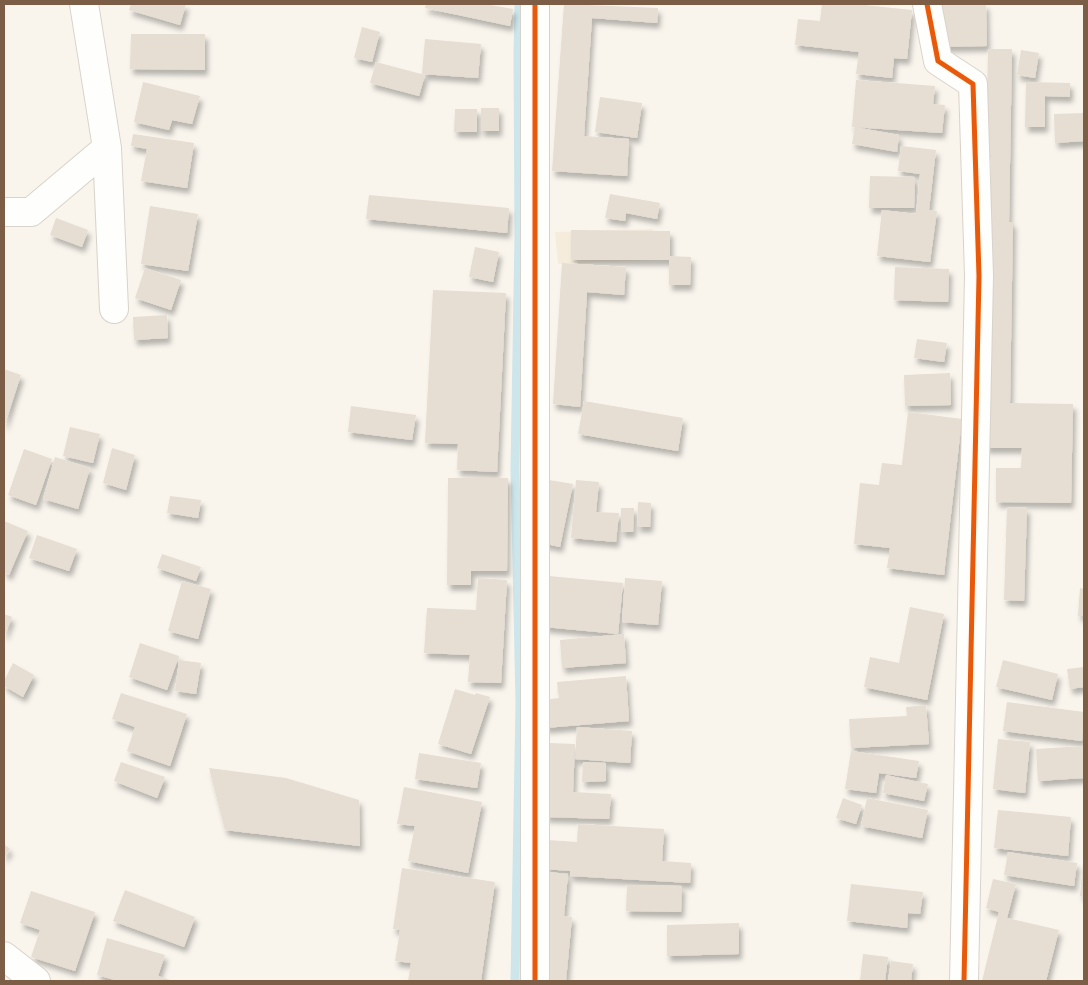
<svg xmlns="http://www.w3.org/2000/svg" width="1088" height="985" viewBox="0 0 1088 985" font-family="Barlow,sans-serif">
  <defs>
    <filter id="shadow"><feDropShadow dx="3" dy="5.5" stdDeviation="2.5" flood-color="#0004"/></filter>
  </defs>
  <rect width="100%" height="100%" fill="#f9f5ed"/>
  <path fill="#f6ecdc" d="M 653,229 L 654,260 L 558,264 L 555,232 Z"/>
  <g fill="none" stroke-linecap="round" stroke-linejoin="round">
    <path stroke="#cce6ec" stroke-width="9" d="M 515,981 L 520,703 L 515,468 L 519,236 L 518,54 L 519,4"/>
  </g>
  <path fill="#e6ddd3" filter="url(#shadow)" d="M 131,4 L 186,4 L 180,25 L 129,10 Z
    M 426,4 L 485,4 L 513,9 L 510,26 L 425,8 Z
    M 564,4 L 658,8 L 657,23 L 592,18 L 584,136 L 629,139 L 627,176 L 552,171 Z
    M 822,4 L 854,5 L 855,4 L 912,10 L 907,59 L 894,58 L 892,78 L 856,74 L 859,52 L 795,45 L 798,19 L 820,21 Z
    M 930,4 L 986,4 L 987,46 L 931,47 Z
    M 362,27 L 380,32 L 372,62 L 354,58 Z
    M 131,34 L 205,34 L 205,70 L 130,69 Z
    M 425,39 L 481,44 L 478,78 L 422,74 Z
    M 988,49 L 1012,49 L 1009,222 L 1013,222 L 1010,403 L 1073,404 L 1071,503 L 996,502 L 996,468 L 1021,468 L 1022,448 L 985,448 L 991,155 L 986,155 Z
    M 1021,50 L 1039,53 L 1035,78 L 1017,75 Z
    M 376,62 L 425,75 L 419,96 L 370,83 Z
    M 856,80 L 935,86 L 933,104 L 945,105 L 942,133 L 852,127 Z
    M 143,82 L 200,96 L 192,124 L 172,120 L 169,130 L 134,122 Z
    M 1026,82 L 1070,83 L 1070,97 L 1045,96 L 1045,127 L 1025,127 Z
    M 600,97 L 642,103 L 637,138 L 595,132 Z
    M 481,108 L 499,108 L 499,131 L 481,131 Z
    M 455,109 L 477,109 L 477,132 L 454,132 Z
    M 1084,113 L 1084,141 L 1055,143 L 1054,114 Z
    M 855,127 L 899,135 L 897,152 L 852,144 Z
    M 133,134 L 194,143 L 187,188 L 141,181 L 147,149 L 131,146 Z
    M 901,146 L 936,150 L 929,210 L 937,211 L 930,262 L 877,256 L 882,210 L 916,214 L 920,174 L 898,171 Z
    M 870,176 L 915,177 L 914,208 L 869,208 Z
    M 610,194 L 660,203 L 657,219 L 626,213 L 625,221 L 605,218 Z
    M 369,195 L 509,208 L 507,233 L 366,219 Z
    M 150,206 L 198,214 L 188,271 L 141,264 Z
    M 56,218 L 88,230 L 82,247 L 50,235 Z
    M 571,230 L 670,231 L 670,256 L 691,257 L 690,285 L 669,285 L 669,260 L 571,260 Z
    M 475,247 L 499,252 L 493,282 L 469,277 Z
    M 562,263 L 626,267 L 624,295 L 587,292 L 580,407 L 553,404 Z
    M 895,267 L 949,269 L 948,302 L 894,300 Z
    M 145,268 L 181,280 L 171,310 L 135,298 Z
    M 433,290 L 506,293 L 497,472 L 457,470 L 458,444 L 425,443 Z
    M 167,315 L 168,338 L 134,340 L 133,317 Z
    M 917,339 L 947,343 L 944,362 L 914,358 Z
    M 4,369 L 21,375 L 4,427 Z
    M 950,373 L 951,405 L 905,406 L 904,375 Z
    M 584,401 L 683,418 L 678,451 L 578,434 Z
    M 351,406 L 416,415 L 412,440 L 348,432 Z
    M 908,412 L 962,419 L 944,575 L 887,568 L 890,548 L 854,544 L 860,483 L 879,485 L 882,463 L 902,465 Z
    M 70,427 L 100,434 L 93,463 L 63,456 Z
    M 112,448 L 135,455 L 126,490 L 103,483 Z
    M 24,449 L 52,459 L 36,505 L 8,495 Z
    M 55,457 L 90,468 L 78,509 L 43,499 Z
    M 448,478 L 508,478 L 507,571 L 471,571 L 471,585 L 447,585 Z
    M 549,480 L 573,484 L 560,547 L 537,542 Z
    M 576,480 L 599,482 L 596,512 L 619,513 L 616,542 L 571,538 Z
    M 170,496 L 201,500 L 198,518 L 167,513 Z
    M 638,502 L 651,503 L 650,527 L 637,527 Z
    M 1007,507 L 1027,508 L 1024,601 L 1004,600 Z
    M 621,508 L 634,508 L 633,532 L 621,532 Z
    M 4,521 L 28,531 L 9,575 L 4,572 Z
    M 37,535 L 77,549 L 69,571 L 29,558 Z
    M 162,554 L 201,567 L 196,581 L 157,568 Z
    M 549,576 L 623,583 L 618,634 L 544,627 Z
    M 478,578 L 507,580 L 501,683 L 468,682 L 470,655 L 424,653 L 427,608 L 476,610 Z
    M 625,578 L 662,581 L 658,625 L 622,622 Z
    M 182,581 L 211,589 L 198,639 L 168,631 Z
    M 1080,588 L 1084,589 L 1084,616 L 1078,616 Z
    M 910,607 L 944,614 L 927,700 L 864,687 L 870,657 L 899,663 Z
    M 4,614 L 12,617 L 4,637 Z
    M 624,634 L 626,663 L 562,668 L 560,640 Z
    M 140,643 L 179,656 L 167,690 L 129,677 Z
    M 179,660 L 201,663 L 196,694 L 175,691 Z
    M 1003,660 L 1058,674 L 1052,700 L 996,687 Z
    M 13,663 L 34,675 L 23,697 L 4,686 L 4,681 Z
    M 1084,667 L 1084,687 L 1070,689 L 1067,669 Z
    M 626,676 L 629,721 L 545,728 L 542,700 L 559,698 L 557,682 Z
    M 455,689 L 475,695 L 476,693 L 490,697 L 471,754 L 438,744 Z
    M 121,693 L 187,714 L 170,766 L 127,751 L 135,727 L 112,719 Z
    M 1007,702 L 1084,712 L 1084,732 L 1083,732 L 1082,741 L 1003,731 Z
    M 926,705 L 929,744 L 851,748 L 849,719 L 907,716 L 906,707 Z
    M 577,727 L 632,731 L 630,763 L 575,759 Z
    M 998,739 L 1030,742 L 1025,793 L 993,789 Z
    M 549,743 L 575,744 L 573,792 L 611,794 L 609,819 L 545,817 Z
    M 1084,746 L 1084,778 L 1038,781 L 1036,749 Z
    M 851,751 L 919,761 L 916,778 L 879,773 L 876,793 L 845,789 Z
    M 419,753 L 481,763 L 477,788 L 415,779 Z
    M 121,762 L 165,777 L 157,798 L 114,781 Z
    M 583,762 L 606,763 L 606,781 L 582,782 Z
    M 209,768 L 286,778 L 359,800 L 360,846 L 225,830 Z
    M 886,775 L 928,784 L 924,801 L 883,793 Z
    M 404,787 L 482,802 L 468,873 L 408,861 L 415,826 L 397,824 Z
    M 843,798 L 862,805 L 856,824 L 836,818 Z
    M 867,798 L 928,810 L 922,838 L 861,826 Z
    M 998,810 L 1071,817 L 1068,856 L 994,848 Z
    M 578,824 L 664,829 L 662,861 L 691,863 L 690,883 L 570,876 L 570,871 L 545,869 L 547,840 L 577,842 Z
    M 4,844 L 10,849 L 4,858 Z
    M 1008,852 L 1077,863 L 1074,886 L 1004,875 Z
    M 1083,863 L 1084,863 L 1084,896 L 1080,896 Z
    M 402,868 L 495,882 L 481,981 L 408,981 L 411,963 L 395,961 L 400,930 L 393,929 Z
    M 548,872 L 568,874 L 564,916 L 572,917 L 566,981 L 538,981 Z
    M 993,879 L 1016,884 L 1007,918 L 1059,930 L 1046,981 L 982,981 L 999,912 L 986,908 Z
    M 851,884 L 923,892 L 920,914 L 908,913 L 907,928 L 847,921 Z
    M 627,885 L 682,886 L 681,912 L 626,911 Z
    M 125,890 L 195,917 L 184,947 L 113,921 Z
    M 31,891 L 95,912 L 75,971 L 31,957 L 40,930 L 20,923 Z
    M 739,923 L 739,954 L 667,956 L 667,925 Z
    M 107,938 L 165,955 L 158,976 L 173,981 L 118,981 L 97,975 Z
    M 863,954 L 888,957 L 885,981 L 860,981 Z
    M 891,961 L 913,964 L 911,981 L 888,981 Z"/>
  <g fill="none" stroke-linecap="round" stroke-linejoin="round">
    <g stroke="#d9d2ca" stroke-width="30">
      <path id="minor" d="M 927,4 L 938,61 L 973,84 L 979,276 L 964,981
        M 107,148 L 114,309
        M 4,212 L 31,212 L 107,148 L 84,4
        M 4,956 L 36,981"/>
    </g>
    <g stroke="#d9d2ca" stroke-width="30">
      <path id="tertiary" d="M 535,981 L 535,4"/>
    </g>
    <use href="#minor" stroke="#fefefc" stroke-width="28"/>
    <use href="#tertiary" stroke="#fefefc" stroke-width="28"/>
    <g stroke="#fffaef" stroke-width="8">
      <path id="cycleway" d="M 927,4 L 938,61 L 973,84 L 979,276 L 964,981
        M 535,981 L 535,4"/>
    </g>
    <use href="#cycleway" stroke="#e8590c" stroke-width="5"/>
  </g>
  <rect width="1088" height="985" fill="none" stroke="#7c5e47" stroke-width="10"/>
</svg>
